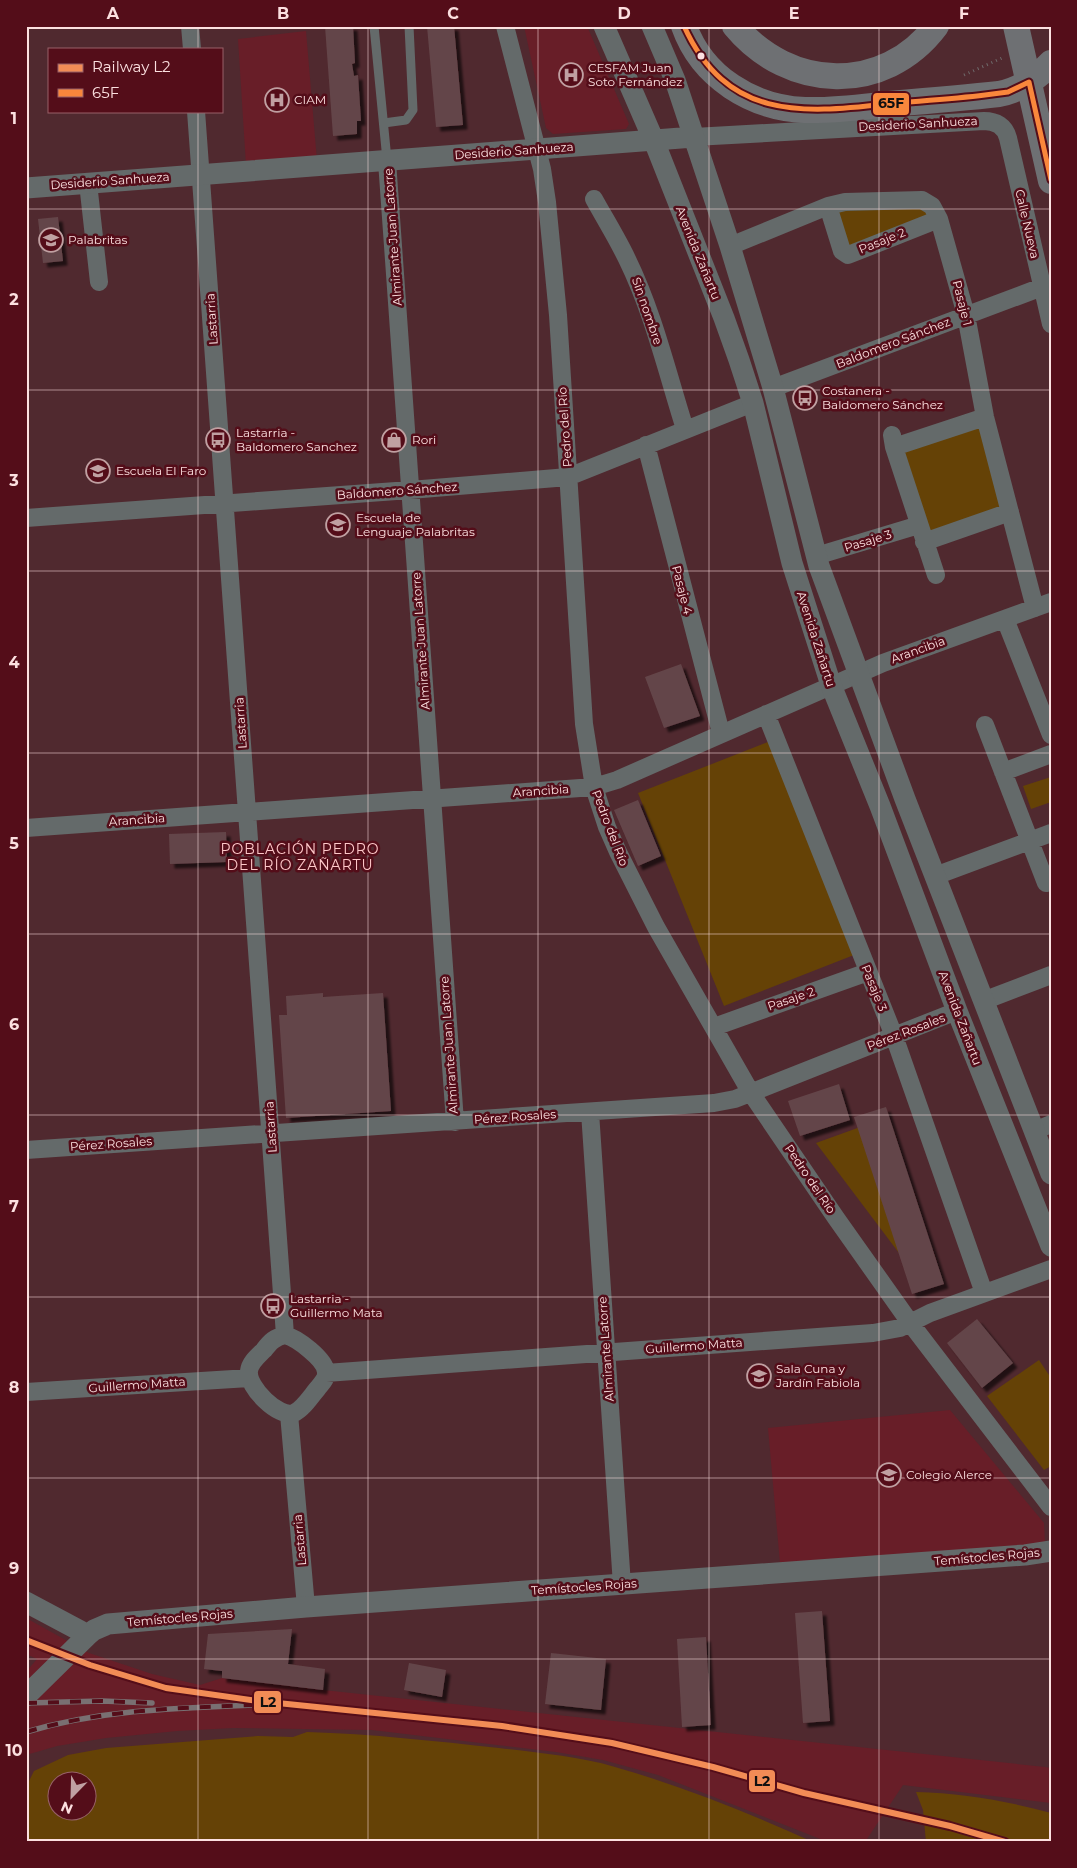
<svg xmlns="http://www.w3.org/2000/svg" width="1077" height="1868" viewBox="0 0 1077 1868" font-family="Montserrat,sans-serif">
  <defs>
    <filter id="shadow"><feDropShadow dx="4.5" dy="4.5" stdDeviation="1" flood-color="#0009"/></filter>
  </defs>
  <rect width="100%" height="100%" fill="#50292f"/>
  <path fill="#681e28" d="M 524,26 L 587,26 L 629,124 L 626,129 L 553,134 L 546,128 Z
    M 306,31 L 317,161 L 246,165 L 238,39 Z
    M 950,1410 L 1044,1523 L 1045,1544 L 780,1563 L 768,1428 Z
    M 26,1618 L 89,1653 L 152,1674 L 200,1685 L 222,1678 L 323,1690 L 1045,1767 L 1051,1768 L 1051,1803 L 903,1785 L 865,1842 L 828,1842 L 658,1775 L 603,1760 L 556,1752 L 372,1730 L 233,1728 L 177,1731 L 106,1738 L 57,1746 L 26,1755 L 26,1672 L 37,1659 L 26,1654 Z"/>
  <path fill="#654206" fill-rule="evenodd" d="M 907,200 L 939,219 L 848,255 L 828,206 Z
    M 985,417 L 1010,512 L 924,542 L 894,447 Z
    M 768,742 L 854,955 L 724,1006 L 638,793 Z
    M 1051,777 L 1051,802 L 1031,809 L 1023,786 Z
    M 863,1126 L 908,1265 L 816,1143 Z
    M 1039,1360 L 1051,1378 L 1051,1466 L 1044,1470 L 987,1396 Z
    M 307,1732 C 372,1734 435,1741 499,1748 C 538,1753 577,1756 615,1767 C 682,1786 749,1813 813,1842 L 26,1842 L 26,1787 L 34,1771 L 68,1755 L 106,1748 L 258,1736 L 293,1737 ZM 58,1780 L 88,1780 L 88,1810 L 58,1810 Z
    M 916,1792 C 962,1793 1007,1801 1051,1813 L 1051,1842 L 926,1842 L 923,1810 Z"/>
  <path fill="#644549" filter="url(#shadow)" d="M 325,26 L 353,26 L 355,63 L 352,64 L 354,76 L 358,75 L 361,121 L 357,121 L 357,134 L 333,136 Z
    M 427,26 L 454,26 L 463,125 L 436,127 Z
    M 58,217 L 63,261 L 43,263 L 38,219 Z
    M 681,664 L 700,716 L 664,728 L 645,677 Z
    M 638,800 L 661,856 L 638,866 L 614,810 Z
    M 226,832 L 227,862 L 170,864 L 169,834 Z
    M 323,993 L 323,997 L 383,993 L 391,1111 L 286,1118 L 279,1015 L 287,1015 L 286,996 Z
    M 839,1084 L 850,1120 L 800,1136 L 788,1101 Z
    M 886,1107 L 944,1284 L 912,1294 L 854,1117 Z
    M 977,1319 L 1013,1363 L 982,1388 L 947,1343 Z
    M 822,1611 L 830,1721 L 803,1723 L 795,1613 Z
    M 292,1629 L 288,1664 L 325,1669 L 323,1690 L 222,1678 L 222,1671 L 204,1669 L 208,1634 Z
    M 706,1637 L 711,1725 L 682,1727 L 677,1639 Z
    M 551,1653 L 606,1659 L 601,1710 L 545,1704 Z
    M 409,1663 L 446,1670 L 442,1697 L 404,1690 Z"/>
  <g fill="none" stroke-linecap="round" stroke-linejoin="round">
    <path stroke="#6f6a6b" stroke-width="3" stroke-dasharray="1 4" stroke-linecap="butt" d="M 964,75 L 1002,58"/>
    <path stroke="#646a6a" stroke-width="9" d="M 374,26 L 387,160
      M 384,123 L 406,120 L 413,110 L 409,26"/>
    <path stroke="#646a6a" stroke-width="18" d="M 190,26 L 192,49
      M 505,26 L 542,169 L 547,202 L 558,315 L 584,724 L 594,787 L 607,827 L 618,852 L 656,927 L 751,1093 L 836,1218 L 911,1324 L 1051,1507
      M 196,111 L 285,1335
      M 694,137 L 984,121 C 996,121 1005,126 1008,138 L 1051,324
      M 387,161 L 455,1122
      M 88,183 L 99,282
      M 594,199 C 605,219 617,238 627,259 C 653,312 667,372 685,429
      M 828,206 L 842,251 L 848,255 L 939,219
      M 730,246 L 828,206 L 845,202 L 922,200 L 932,206 L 939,219 L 966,315 L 985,417 L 1035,608
      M 773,388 L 1042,287
      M 892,435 L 894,447 L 936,575
      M 646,445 L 721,733
      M 894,447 L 985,417
      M 26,518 L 410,490 L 568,477 L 753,403
      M 924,542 L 1010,512
      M 816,556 L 919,525
      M 1005,619 L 1051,735
      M 766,714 L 894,1036 L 984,1293
      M 985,725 L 1046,883
      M 1003,772 L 1051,754
      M 26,828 L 594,787 L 617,780 L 883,663 L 1051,602
      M 935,876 L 1051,833
      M 983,1001 L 1051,975
      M 714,1027 L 868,972
      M 590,1112 L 622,1585
      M 1034,1131 L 1051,1124
      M 26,1150 L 714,1103 L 735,1099 L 957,1011
      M 285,1335 C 297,1338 325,1359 326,1372 C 327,1378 322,1383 318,1388 C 311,1396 303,1409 294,1413 C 279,1419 247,1387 249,1371 C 250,1362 258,1356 264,1350 C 270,1342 275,1337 285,1335 Z
      M 326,1373 L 873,1333 L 900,1328 L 930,1313 L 1051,1269
      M 26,1392 L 249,1378
      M 289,1414 L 306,1607"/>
    <path stroke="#646a6a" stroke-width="21" d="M 604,26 L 654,141 L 724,318 L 739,360 L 753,403 L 792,563 L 831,685 L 880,806 L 957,1011 L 1051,1246
      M 652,26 L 675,80 L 730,246 L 773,388 L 819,566 L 905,799 L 1051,1174
      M 26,188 L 694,137
      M 26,1602 L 88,1635
      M 26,1696 L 88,1635 L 94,1630 L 108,1624 L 306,1607 L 1025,1555 L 1051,1551"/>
    <path stroke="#6e7073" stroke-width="26" d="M 684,26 C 702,77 752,108 805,110 C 833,111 861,107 889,104 C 926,101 963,98 999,94 C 1020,90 1036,79 1051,63
      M 735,26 C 789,91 884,95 936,26
      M 1016,26 L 1051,181"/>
    <g stroke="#797072" stroke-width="5.5">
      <path id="rail" d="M 26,1703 L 102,1701 L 152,1703
        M 26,1732 C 101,1710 175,1708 252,1705"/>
    </g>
    <use href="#rail" stroke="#540d19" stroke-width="4" stroke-dasharray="11" stroke-linecap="butt"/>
    <g stroke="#540d19" stroke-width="9">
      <path id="bus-1" d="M 684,26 C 726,119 800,114 886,104 C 919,101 952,99 985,95 L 1008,92 L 1029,82 L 1051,180"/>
    </g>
    <use href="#bus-1" stroke="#f9873c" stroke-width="5"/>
    <g stroke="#540d19" stroke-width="10">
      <path id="rail-1" d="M 26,1640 L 90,1665 L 166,1688 L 258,1701 L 502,1726 L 612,1743 L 713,1767 L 804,1793 L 950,1826 L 1005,1842"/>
    </g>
    <use href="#rail-1" stroke="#f28c56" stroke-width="6"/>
  </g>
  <path fill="none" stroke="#fce0e0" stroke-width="1" stroke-opacity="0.55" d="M 198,26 L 198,49M 368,26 L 368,1842M 538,26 L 538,1842M 709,26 L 709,1842M 879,26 L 879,1842M 198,111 L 198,1842M 26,209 L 1051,209M 26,390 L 1051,390M 26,571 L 1051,571M 26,753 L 1051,753M 26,934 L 1051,934M 26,1115 L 1051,1115M 26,1297 L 1051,1297M 26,1478 L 1051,1478M 26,1659 L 1051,1659"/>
  <defs>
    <g id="hospital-ring" transform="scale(1.25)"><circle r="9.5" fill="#540d19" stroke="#c0a0a2" stroke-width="1.5"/><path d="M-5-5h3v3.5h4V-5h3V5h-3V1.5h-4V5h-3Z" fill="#c0a0a2"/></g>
    <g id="school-ring" transform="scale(1.25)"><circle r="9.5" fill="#540d19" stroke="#c0a0a2" stroke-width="1.5"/><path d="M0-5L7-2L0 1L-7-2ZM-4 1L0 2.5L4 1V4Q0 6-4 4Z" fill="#c0a0a2"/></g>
    <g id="bus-ring" transform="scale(1.25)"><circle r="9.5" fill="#540d19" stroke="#c0a0a2" stroke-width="1.5"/><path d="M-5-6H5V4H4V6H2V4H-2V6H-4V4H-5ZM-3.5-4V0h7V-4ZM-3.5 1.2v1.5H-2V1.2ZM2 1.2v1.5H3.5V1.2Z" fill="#c0a0a2"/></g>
    <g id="shop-ring" transform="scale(1.25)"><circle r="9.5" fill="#540d19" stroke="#c0a0a2" stroke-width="1.5"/><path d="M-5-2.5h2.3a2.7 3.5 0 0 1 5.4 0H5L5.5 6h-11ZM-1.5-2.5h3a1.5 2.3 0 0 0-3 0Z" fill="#c0a0a2"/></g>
  </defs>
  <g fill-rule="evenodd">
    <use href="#hospital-ring" x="571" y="75"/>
    <use href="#hospital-ring" x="277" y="100"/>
    <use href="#school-ring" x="51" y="240"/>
    <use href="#bus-ring" x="805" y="398"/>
    <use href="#bus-ring" x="218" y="440"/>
    <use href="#shop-ring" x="394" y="440"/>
    <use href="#school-ring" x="98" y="471"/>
    <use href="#school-ring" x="338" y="525"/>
    <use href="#bus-ring" x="273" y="1306"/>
    <use href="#school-ring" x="759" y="1376"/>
    <use href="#school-ring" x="889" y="1475"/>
  </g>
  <circle fill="#fce0e0" stroke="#540d19" stroke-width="2" cx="701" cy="56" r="4.5"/>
  <g text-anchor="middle" stroke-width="5" stroke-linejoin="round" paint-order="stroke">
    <g font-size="12" fill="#fce0e0" stroke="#540d19" text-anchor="start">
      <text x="588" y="72">CESFAM Juan<tspan x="588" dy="14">Soto Fernández</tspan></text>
      <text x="294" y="104">CIAM</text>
      <text x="68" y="244">Palabritas</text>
      <text x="822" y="395">Costanera -<tspan x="822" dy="14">Baldomero Sánchez</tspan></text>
      <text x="236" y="437">Lastarria -<tspan x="236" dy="14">Baldomero Sanchez</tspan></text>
      <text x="412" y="444">Rori</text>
      <text x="116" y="475">Escuela El Faro</text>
      <text x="356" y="522">Escuela de<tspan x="356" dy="14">Lenguaje Palabritas</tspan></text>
      <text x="290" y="1303">Lastarria -<tspan x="290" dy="14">Guillermo Mata</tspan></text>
      <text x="776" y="1373">Sala Cuna y<tspan x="776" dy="14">Jardín Fabiola</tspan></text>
      <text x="906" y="1479">Colegio Alerce</text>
    </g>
    <g font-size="12" fill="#fce0e0" stroke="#540d19">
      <text transform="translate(918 124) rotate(-3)" y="4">Desiderio Sanhueza</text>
      <text transform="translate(514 151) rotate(-4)" y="4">Desiderio Sanhueza</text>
      <text transform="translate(110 181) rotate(-4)" y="4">Desiderio Sanhueza</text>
      <text transform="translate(1027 224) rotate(77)" y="4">Calle Nueva</text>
      <text transform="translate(393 237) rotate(-94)" y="4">Almirante Juan Latorre</text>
      <text transform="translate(882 241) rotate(-22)" y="4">Pasaje 2</text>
      <text transform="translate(698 253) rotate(68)" y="4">Avenida Zañartu</text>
      <text transform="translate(962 303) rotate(76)" y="4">Pasaje 1</text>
      <text transform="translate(647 311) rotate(71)" y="4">Sin nombre</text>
      <text transform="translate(212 319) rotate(-94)" y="4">Lastarria</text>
      <text transform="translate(893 343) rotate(-21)" y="4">Baldomero Sánchez</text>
      <text transform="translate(565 427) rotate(-94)" y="4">Pedro del Río</text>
      <text transform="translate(397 491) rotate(-4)" y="4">Baldomero Sánchez</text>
      <text transform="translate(868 541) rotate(-17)" y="4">Pasaje 3</text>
      <text transform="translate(682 590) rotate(76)" y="4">Pasaje 4</text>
      <text transform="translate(816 639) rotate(72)" y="4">Avenida Zañartu</text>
      <text transform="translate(421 641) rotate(-94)" y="4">Almirante Juan Latorre</text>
      <text transform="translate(918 650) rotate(-20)" y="4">Arancibia</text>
      <text transform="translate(241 723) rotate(-94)" y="4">Lastarria</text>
      <text transform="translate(541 791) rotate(-4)" y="4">Arancibia</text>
      <text transform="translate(137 820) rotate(-4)" y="4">Arancibia</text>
      <text transform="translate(610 828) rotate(69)" y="4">Pedro del Río</text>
      <text transform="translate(874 988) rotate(68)" y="4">Pasaje 3</text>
      <text transform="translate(791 999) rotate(-19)" y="4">Pasaje 2</text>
      <text transform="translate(960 1018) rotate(69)" y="4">Avenida Zañartu</text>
      <text transform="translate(906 1032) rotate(-21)" y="4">Pérez Rosales</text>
      <text transform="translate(449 1045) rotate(-94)" y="4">Almirante Juan Latorre</text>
      <text transform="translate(515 1117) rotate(-4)" y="4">Pérez Rosales</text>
      <text transform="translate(271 1127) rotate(-94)" y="4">Lastarria</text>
      <text transform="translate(111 1144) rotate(-4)" y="4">Pérez Rosales</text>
      <text transform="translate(810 1179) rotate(56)" y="4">Pedro del Río</text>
      <text transform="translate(694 1346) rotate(-4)" y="4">Guillermo Matta</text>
      <text transform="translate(606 1349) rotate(-94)" y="4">Almirante Latorre</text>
      <text transform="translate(137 1385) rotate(-4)" y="4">Guillermo Matta</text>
      <text transform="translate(300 1540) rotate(-95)" y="4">Lastarria</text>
      <text transform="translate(987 1557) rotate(-5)" y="4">Temístocles Rojas</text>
      <text transform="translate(584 1587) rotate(-4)" y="4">Temístocles Rojas</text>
      <text transform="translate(180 1618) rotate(-5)" y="4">Temístocles Rojas</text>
    </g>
    <g font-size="14" letter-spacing="1" fill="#fec9ca" stroke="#540d19">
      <text x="300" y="854">POBLACIÓN PEDRO<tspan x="300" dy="16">DEL RÍO ZAÑARTU</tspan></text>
    </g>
  </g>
  <g stroke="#540d19" stroke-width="2">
    <rect x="872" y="92" width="38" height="24" rx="5" fill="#f9873c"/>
    <rect x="253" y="1690" width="29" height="24" rx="5" fill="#f28c56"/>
    <rect x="748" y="1769" width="28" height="24" rx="5" fill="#f28c56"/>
  </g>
  <g font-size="14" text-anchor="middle" font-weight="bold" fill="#111">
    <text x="891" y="108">65F</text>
    <text x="268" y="1707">L2</text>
    <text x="762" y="1786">L2</text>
  </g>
  <rect width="1077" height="1868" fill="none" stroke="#540d19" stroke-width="55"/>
  <rect x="48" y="48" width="175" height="65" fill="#540d19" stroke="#976169"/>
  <rect x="58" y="64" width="25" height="8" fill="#f28c56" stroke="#976169"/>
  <text x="92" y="72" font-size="15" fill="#fce0e0">Railway L2</text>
  <rect x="58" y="89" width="25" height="8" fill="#f9873c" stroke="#976169"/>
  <text x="92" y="98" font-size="15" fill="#fce0e0">65F</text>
  <g transform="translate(72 1796) rotate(203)"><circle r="24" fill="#540d19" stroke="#976169"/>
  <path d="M0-4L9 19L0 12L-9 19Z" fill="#c0a0a2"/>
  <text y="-8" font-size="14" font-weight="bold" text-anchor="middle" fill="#fce0e0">N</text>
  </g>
  <rect x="28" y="28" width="1022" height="1812" fill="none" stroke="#fce0e0" stroke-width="2"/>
  <g font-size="16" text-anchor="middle" font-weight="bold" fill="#fce0e0">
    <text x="113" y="19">A</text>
    <text x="283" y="19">B</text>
    <text x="453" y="19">C</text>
    <text x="624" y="19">D</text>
    <text x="794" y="19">E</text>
    <text x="964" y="19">F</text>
    <text x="14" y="124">1</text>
    <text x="14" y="305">2</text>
    <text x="14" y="486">3</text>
    <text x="14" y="668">4</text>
    <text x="14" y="849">5</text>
    <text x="14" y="1030">6</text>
    <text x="14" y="1212">7</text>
    <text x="14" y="1393">8</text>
    <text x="14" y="1574">9</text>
    <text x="14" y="1756">10</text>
  </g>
</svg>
